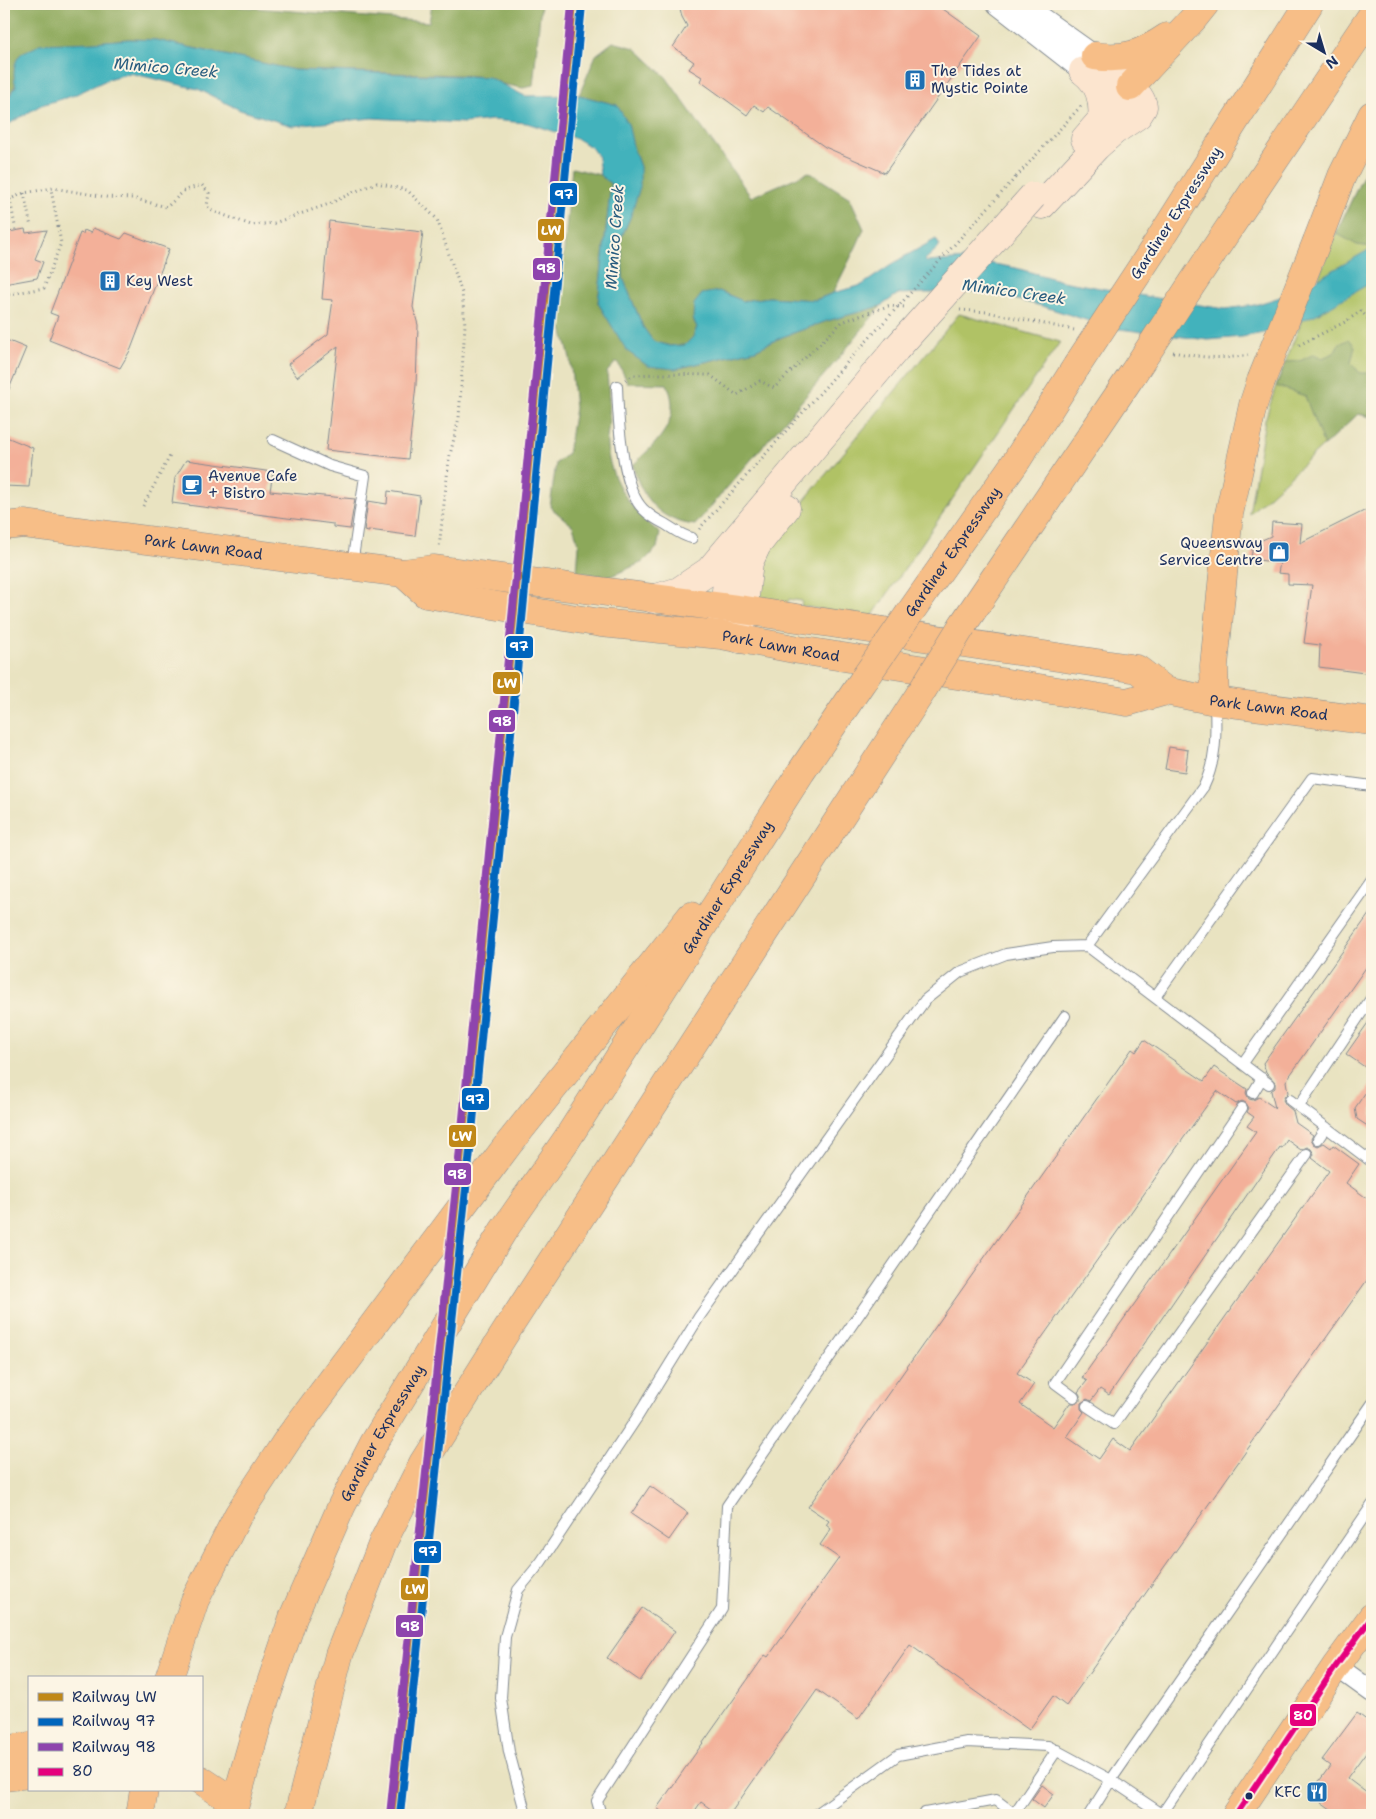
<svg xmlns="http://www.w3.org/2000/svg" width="1376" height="1819" viewBox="0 0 1376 1819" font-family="'Shantell Sans',sans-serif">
  <rect width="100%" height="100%" fill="#fcf5e5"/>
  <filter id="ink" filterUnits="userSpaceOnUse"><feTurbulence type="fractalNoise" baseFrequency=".02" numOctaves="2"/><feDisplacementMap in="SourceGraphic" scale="10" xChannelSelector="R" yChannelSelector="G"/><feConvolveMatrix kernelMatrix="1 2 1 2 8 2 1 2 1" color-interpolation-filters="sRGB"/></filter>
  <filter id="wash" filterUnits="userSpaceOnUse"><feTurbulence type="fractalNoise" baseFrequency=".0096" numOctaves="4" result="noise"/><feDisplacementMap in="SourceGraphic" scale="20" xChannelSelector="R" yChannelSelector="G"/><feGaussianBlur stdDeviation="1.12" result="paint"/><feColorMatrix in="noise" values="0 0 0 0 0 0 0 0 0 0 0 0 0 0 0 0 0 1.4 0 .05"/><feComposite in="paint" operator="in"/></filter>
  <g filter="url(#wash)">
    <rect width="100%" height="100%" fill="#e9e3c1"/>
    <path fill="#b0c265" stroke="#667862" d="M 1372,157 L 1372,417 L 1358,414 L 1249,514 L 1265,420 L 1276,386 L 1336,233 Z
      M 959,314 L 1060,342 L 871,618 L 801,606 L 802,601 L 789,599 L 787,605 L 762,598 L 756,594 L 763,550 Z"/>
    <path fill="#8ca85a" stroke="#546c5c" d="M 4,4 L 205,4 L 429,22 L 432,4 L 541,4 L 533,86 L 523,88 L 502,84 L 488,77 L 458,75 L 294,70 L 156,40 L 129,39 L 36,48 L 22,53 C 19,70 19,89 4,98 Z
      M 613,42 L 635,48 L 666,77 L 751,197 L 809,172 L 850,198 L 864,229 L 857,245 L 833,293 L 815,300 L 769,297 L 743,301 L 719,291 L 693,319 L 697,327 L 693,337 L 685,345 L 670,346 L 653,341 L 643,327 L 623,278 L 621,238 L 630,218 L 640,167 L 617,105 L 579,95 L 596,55 Z
      M 1372,157 L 1372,247 L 1357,245 L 1336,233 Z
      M 572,168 L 600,175 L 611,184 L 598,303 L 616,332 L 675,369 L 755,350 L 782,337 L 827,321 L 881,306 L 837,360 L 695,525 C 659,521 641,498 633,465 C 658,441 683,421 667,384 L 628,383 L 617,361 L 607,372 C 608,388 610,403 609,419 C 609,428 606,437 607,446 C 610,482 633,512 660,533 L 657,548 L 643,562 L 609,577 L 577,572 L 579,545 L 573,526 L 550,507 L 556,463 L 568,453 L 575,408 L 570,358 L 558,313 Z
      M 1349,339 L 1355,346 L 1351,363 L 1360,373 L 1372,373 L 1372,417 L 1358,414 L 1324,446 L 1305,396 L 1276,386 L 1286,362 L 1300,361 L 1314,354 L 1322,358 L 1334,353 L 1338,345 Z"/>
    <path fill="#42b2bc" stroke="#2e708d" d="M 129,39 L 156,40 L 294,70 L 488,77 L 525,96 L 579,95 L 617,105 L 628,124 L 634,150 L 640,167 L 640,187 L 630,218 L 621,238 L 623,278 L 643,327 L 653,341 L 670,346 L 685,345 L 693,337 L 697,327 L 693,319 L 694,304 L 702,294 L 719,291 L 743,301 L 769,297 L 816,300 L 833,293 L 862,285 L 900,259 L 936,239 L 940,246 L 925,260 L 927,262 L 966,259 L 1016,268 L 1062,281 L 1144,296 L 1225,309 L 1255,305 L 1293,293 L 1372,248 L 1372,282 L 1317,314 L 1280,330 L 1242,337 L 1208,340 L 1111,328 L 1042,306 L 981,291 L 898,294 L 881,306 L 827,321 L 782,337 L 755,350 L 675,369 L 648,366 L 627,351 L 598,303 L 611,184 L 600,175 L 598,157 L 591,147 L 577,139 L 527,123 L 492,120 L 464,123 L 372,118 L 293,126 L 240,110 L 198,89 L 130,73 L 111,78 L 72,96 L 41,105 L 4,127 L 4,98 L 11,94 L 16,86 C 13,77 13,61 21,54 C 26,49 34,50 39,44 L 94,42 Z"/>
    <g id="blocks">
      <path fill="#f3b099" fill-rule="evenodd" d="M 679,4 L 936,4 L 981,36 L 885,173 L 825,147 L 768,107 L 764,112 L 754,105 L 747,115 L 700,81 L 702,77 L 689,69 L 694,62 L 673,47 L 687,26 L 682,17 Z
        M 329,221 L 423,232 L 413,307 L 418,325 L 416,385 L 408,459 L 326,450 L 338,346 L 297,377 L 288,364 L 328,334 L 333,300 L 322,299 Z
        M 93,228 L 121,239 L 126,233 L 169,249 L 131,349 L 120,368 L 49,340 L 58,316 L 50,313 L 80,233 L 83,234 L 84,230 L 91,233 Z
        M 25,229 L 26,233 L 47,230 L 35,259 L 43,262 L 37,278 L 4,284 L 4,233 Z
        M 4,339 L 26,348 L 4,401 Z
        M 4,436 L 33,448 L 29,487 L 4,486 Z
        M 186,460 L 273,472 L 270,491 L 355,499 L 350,529 L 333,527 L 333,524 L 172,503 L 175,478 Z
        M 388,491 L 420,496 L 415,536 L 369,530 L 369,532 L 364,531 L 368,501 L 387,504 Z
        M 1372,507 L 1372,674 L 1319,667 L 1320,645 L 1304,643 L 1312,585 L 1288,584 L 1288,574 L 1278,573 L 1280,563 L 1251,559 L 1253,544 L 1271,536 L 1272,522 L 1302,524 L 1300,543 Z
        M 1169,747 L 1188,750 L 1185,772 L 1165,769 Z
        M 1372,910 L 1372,959 L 1286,1081 L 1288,1093 L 1285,1096 L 1283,1100 L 1286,1105 L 1293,1111 L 1296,1123 L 1313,1135 L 1311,1139 L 1314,1144 L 1318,1146 L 1324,1143 L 1331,1148 L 1333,1145 L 1359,1164 L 1346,1183 L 1372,1202 L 1372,1273 L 1066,1706 L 1053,1696 L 1029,1730 L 910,1645 L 858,1719 L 817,1690 L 730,1814 L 719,1815 L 701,1802 L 692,1815 L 666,1815 L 657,1808 L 765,1655 L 768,1657 L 839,1558 L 820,1545 L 831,1529 L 826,1525 L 829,1521 L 808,1507 L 1132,1049 L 1136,1052 L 1144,1040 L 1204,1081 L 1214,1067 L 1247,1089 L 1246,1093 L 1249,1099 L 1253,1100 L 1259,1097 L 1275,1108 L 1271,1091 L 1275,1088 L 1275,1082 L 1266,1072 L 1263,1063 ZM 1217,1091 L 1236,1104 L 1242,1101 L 1246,1103 L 1249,1108 L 1247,1112 L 1254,1117 L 1247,1126 L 1256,1132 L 1082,1378 L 1087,1381 L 1078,1392 L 1080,1395 L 1080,1401 L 1076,1403 L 1070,1403 L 1053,1427 L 1020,1404 L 1034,1384 L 1017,1373 ZM 1287,1140 L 1301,1150 L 1307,1147 L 1311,1149 L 1314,1154 L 1312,1158 L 1329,1171 L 1130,1451 L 1113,1439 L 1099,1459 L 1067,1437 L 1084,1412 L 1081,1409 L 1081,1403 L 1087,1399 L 1091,1401 L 1100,1389 L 1109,1395 L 1280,1147 L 1282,1148 Z
        M 1372,1017 L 1372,1072 L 1346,1054 Z
        M 1372,1083 L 1372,1129 L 1357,1119 L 1355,1108 Z
        M 650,1486 L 688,1513 L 669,1540 L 631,1514 Z
        M 642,1608 L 675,1631 L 640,1681 L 607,1658 Z
        M 1357,1713 L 1372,1724 L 1372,1744 L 1347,1778 L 1372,1797 L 1372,1815 L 1339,1815 L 1310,1794 L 1330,1766 L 1322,1760 Z
        M 1042,1785 L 1054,1794 L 1044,1808 L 1032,1799 Z"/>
    </g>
  </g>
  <g filter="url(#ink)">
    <use href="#blocks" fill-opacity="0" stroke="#828990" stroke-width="1"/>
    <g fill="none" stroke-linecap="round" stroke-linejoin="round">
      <g stroke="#828990" stroke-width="12">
        <path id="lane" d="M 617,386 C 618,416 621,487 643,509 C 649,515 657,520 665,524 C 673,529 682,536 692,538
          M 273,440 L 330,466 L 365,476 L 352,565
          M 1087,946 L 1204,786 C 1217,758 1216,733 1215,703
          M 1155,997 L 1312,778 L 1372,786
          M 1243,1063 L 1372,880
          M 1253,1093 L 1262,1078
          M 1290,1100 L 1372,1162
          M 1299,1106 L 1372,997
          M 1318,1139 L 1326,1127
          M 1074,1397 L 1055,1383 L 1242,1108
          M 1087,1406 L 1114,1424 L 1307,1154
          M 925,1813 L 996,1800 L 1016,1815
          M 1014,1814 L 1057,1750
          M 1162,1814 L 1372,1505
          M 526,1815 L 509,1752 L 501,1698 L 505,1637 L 518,1590 L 541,1562 L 636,1419 L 699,1317 L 925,1000 L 960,972 L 1006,954 L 1053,947 L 1087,946 L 1269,1084
          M 601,1815 L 597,1801 L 722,1609 L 727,1506 L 1065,1016
          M 815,1815 L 898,1755 L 967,1742 L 1048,1746 L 1111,1780 L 1089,1815
          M 1161,1815 L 1162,1814 L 1111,1780 L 1372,1404"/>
      </g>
      <g stroke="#828990" stroke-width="22">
        <path id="street" d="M 997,4 L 1083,71
          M 1022,4 L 1095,56
          M 1336,1666 L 1372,1692"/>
      </g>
      <g stroke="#828990" stroke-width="29">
        <path id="secondary" d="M 1083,71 C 1099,83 1104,99 1102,119
          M 1085,139 L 1130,87
          M 1042,205 L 1096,147 L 1114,131 L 1138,115 L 1143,107 C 1143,92 1107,67 1095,56
          M 653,599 L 679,591 L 709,571 L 896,349
          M 721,632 L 728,574 L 743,543
          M 740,639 L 749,562 L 757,545 L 786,508"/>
      </g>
      <g stroke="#828990" stroke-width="29">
        <g id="primary">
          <path id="s1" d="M 4,526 L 24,524 L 403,573 L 433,569 L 744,610 L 1137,669 L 1166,691 L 1170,692 L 1215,701 L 1372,721"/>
          <path id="s2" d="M 403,573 L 426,594 L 601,623 L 721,635 L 799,650 L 1127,702 L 1166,691"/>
          <path d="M 1236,1815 L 1336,1666 L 1372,1617"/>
        </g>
      </g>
      <g stroke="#828990" stroke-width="29">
        <g id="highway">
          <path d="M 1095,56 C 1125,60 1142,54 1167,37"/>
          <path d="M 1130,87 L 1193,19 L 1205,4"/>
          <path d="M 1317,241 L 1342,176 L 1372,115"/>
          <path d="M 1155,247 L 1309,4"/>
          <path d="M 1213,252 L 1372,15"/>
          <path id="s3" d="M 909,614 L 1017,460 L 1076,367"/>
          <path d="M 962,626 L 1132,375"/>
          <path d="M 1215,701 L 1214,666 L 1229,514 L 1253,405 L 1261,381"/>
          <path d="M 169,1678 L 195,1600 L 238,1515 L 288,1439 L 507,1146 L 691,916"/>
          <path d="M 4,1750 L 29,1746"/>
          <path d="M 4,1777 L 29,1774"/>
          <path d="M 201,1780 L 222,1794"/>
          <path id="s4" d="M 232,1815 L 261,1712 L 294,1615 L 342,1505 L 374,1443 L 503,1231 L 567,1139 L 801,772 L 864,679"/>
          <path d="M 298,1815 L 339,1655 L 383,1542 L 423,1463 L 507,1330 L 922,691"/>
        </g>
      </g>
      <path stroke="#828990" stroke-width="3" stroke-dasharray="1 4" stroke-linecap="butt" d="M 1016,177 L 1081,106
        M 24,193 L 31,227
        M 10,199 L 16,231
        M 4,202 L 24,193 L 53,188 L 106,197 L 132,198 L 167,207 L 185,190 L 202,185 L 209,193 L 207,206 L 210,210 L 251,225 L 274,223 L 329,204 L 354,192 L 377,183 L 407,190 L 437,219 L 462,293 L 465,325 L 459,418 L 449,459 L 439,548
        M 4,295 L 44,288 L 61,243 L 51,189
        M 960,310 L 987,312 L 1074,330
        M 1299,345 L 1345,322 L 1361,311 L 1369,320 L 1372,320
        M 1173,352 C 1198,357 1223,360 1248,355
        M 626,380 L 634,375 L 660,374 L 710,375 L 737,395 L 760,381 L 774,388 L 842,322 L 888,306 L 906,307
        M 143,506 L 170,456
        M 699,529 L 843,367"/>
      <use href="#lane" stroke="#fff" stroke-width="10"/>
      <use href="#street" stroke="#fff" stroke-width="20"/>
      <use href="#secondary" stroke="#fce5cf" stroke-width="28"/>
      <use href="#primary" stroke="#f7be87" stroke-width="28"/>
      <use href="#highway" stroke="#f7be87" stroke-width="28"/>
      <g stroke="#828990" stroke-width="29" stroke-linecap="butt">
        <path id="secondary-bridge" d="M 896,349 L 1033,196"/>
      </g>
      <g stroke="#828990" stroke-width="29" stroke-linecap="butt">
        <path id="highway-bridge" d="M 1076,367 L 1155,247
          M 1132,375 L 1213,252
          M 1261,381 L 1317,241
          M 864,679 L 909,614
          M 922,691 L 962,626
          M 140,1815 L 144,1790"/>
      </g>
      <path stroke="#828990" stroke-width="3" stroke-dasharray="1 4" stroke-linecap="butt" d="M 843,367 L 1016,177"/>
      <use href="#secondary-bridge" stroke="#fce5cf" stroke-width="28"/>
      <use href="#highway-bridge" stroke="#f7be87" stroke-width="28"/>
      <g stroke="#fcf5e5" stroke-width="10">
        <path id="bus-1" d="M 1236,1815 L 1336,1666 L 1372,1617"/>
      </g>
      <use href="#bus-1" stroke="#e5007d" stroke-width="6"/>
      <g stroke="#fcf5e5" stroke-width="11">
        <path id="rail-1" d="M 391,1815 L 463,1131 L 573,4"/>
      </g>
      <g stroke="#fcf5e5" stroke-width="11">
        <path id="rail-2" d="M 400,1815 L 472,1132 L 582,5"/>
      </g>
      <g stroke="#fcf5e5" stroke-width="11">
        <path id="rail-3" d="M 390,1815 L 461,1139 L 572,5"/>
      </g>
      <use href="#rail-1" stroke="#c08818" stroke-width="8"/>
      <use href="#rail-2" stroke="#0065bd" stroke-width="8"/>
      <use href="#rail-3" stroke="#8e44ad" stroke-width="8"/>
    </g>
  </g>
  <defs>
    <g id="building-square" transform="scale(1.125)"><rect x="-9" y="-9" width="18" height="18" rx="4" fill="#1f6fb2" stroke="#fcf5e5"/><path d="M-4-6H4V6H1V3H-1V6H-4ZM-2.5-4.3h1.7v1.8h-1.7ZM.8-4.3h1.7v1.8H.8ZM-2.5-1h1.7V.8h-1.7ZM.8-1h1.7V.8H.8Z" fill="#fff"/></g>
    <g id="cafe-square" transform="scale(1.125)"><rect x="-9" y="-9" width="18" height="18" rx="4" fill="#1f6fb2" stroke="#fcf5e5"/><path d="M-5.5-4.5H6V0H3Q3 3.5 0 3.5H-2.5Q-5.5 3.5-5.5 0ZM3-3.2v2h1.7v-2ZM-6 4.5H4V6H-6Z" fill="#fff"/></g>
    <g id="shop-square" transform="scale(1.125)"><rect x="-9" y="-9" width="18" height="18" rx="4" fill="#1f6fb2" stroke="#fcf5e5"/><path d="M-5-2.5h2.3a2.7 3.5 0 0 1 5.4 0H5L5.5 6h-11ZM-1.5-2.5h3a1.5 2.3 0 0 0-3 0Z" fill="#fff"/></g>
    <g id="restaurant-square" transform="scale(1.125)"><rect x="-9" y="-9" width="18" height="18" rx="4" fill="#1f6fb2" stroke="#fcf5e5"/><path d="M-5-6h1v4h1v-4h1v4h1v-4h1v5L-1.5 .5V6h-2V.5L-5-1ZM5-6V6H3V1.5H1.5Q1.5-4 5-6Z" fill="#fff"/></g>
  </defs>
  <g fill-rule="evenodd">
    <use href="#building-square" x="915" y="80"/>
    <use href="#building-square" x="110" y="281"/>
    <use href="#cafe-square" x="192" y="485"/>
    <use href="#shop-square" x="1279" y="552"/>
    <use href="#restaurant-square" x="1317" y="1792"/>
  </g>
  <circle fill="#1b2f5e" stroke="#fcf5e5" stroke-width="2" cx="1249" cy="1796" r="4.5"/>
  <g text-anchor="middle" stroke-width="4" stroke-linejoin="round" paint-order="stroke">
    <g font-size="15" fill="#1b2f5e" stroke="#fcf5e5" text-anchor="start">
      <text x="931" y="76">The Tides at<tspan x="931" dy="17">Mystic Pointe</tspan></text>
      <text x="126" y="286">Key West</text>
      <text x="208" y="481">Avenue Cafe<tspan x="208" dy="17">+ Bistro</tspan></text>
      <text x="1263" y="548" text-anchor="end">Queensway<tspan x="1263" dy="17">Service Centre</tspan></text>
      <text x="1301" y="1797" text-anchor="end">KFC</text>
    </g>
    <g font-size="15" fill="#1b2f5e" stroke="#fcf5e5">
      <text transform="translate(1176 213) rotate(-57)" y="5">Gardiner Expressway</text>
      <text dy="5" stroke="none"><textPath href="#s1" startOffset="201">Park Lawn Road</textPath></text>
      <text dy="5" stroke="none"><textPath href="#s3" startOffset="76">Gardiner Expressway</textPath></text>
      <text dy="5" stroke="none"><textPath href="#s2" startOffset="390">Park Lawn Road</textPath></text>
      <text dy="5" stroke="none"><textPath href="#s1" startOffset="1284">Park Lawn Road</textPath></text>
      <text dy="5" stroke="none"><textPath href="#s4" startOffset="1058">Gardiner Expressway</textPath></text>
      <text dy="5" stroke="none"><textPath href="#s4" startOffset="412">Gardiner Expressway</textPath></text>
    </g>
    <g font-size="16" font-style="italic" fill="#295d7f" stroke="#fcf5e5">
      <text transform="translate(166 67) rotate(5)" y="6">Mimico Creek</text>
      <text transform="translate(614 237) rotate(-86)" y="6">Mimico Creek</text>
      <text transform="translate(1014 291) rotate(8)" y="6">Mimico Creek</text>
    </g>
  </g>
  <g stroke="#fcf5e5" stroke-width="2">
    <rect x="549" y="182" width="29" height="24" rx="5" fill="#0065bd"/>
    <rect x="537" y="218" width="28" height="24" rx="5" fill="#c08818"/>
    <rect x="532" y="257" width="29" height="24" rx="5" fill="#8e44ad"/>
    <rect x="505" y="635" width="29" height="24" rx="5" fill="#0065bd"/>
    <rect x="492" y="671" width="29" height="24" rx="5" fill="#c08818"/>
    <rect x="488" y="709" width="28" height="24" rx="5" fill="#8e44ad"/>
    <rect x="461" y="1087" width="29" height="24" rx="5" fill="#0065bd"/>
    <rect x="448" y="1124" width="29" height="24" rx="5" fill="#c08818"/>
    <rect x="443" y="1162" width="29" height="24" rx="5" fill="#8e44ad"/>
    <rect x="413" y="1540" width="29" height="24" rx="5" fill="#0065bd"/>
    <rect x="400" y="1577" width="29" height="24" rx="5" fill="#c08818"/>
    <rect x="395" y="1614" width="29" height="24" rx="5" fill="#8e44ad"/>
    <rect x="1289" y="1703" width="28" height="24" rx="5" fill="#e5007d"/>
  </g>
  <g font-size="14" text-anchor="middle" font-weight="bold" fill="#fff">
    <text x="564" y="199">97</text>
    <text x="551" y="235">LW</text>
    <text x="546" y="273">98</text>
    <text x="519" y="651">97</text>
    <text x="507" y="688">LW</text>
    <text x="502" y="726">98</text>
    <text x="475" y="1104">97</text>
    <text x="462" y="1141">LW</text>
    <text x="457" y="1179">98</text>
    <text x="428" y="1556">97</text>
    <text x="415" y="1594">LW</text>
    <text x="410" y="1631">98</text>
    <text x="1303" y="1720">80</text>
  </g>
  <rect width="1376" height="1819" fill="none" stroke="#fcf5e5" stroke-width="20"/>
  <rect x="28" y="1676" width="175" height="115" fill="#fcf5e5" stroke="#a2a6af"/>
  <rect x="38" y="1693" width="25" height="8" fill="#c08818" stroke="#a2a6af"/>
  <text x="72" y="1702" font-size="15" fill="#1b2f5e">Railway LW</text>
  <rect x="38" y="1718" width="25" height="8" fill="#0065bd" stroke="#a2a6af"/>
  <text x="72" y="1726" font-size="15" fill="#1b2f5e">Railway 97</text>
  <rect x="38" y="1743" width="25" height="8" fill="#8e44ad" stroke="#a2a6af"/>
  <text x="72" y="1752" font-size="15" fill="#1b2f5e">Railway 98</text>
  <rect x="38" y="1768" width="25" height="8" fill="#e5007d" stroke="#a2a6af"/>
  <text x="72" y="1776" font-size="15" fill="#1b2f5e">80</text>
  <g transform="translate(1324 52) rotate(142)" stroke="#fcf5e5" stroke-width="4" paint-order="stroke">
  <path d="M0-4L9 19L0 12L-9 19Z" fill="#1b2f5e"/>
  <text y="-8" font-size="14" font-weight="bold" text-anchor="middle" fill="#1b2f5e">N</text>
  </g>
</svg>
